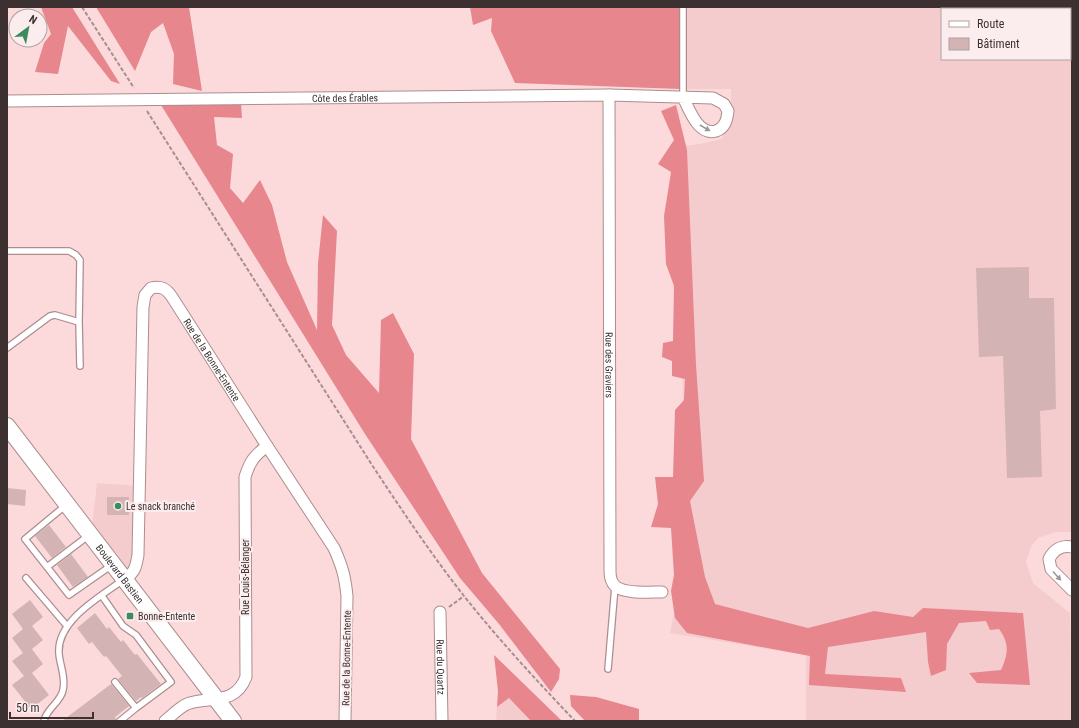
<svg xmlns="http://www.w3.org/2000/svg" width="1079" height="728" viewBox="0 0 1079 728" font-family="'Roboto Condensed',sans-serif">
  <rect width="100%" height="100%" fill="#fcdadb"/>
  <path fill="#f5cccd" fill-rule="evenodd" d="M 677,7 L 1072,7 L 1072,532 L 1056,532 L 1038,538 L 1032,545 L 1026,561 L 1033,583 L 1070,613 L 1072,721 L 806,721 L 806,655 L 670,633 L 684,564 L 681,159 L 684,146 L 700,144 L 722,139 L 731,118 L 731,89 L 678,89 ZM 942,9 L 1070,9 L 1070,59 L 942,59 Z
    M 97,483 L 139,486 L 138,555 L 125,579 L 91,536 Z
    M 509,698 L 531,721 L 496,721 L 497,707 Z"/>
  <path fill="#e7868c" d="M 41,7 L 72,7 L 120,84 L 111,81 L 68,26 L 58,74 L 35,72 L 44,43 L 51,34 Z
    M 96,7 L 189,7 L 202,91 L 173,84 L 174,54 L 163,23 L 151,32 L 135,71 Z
    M 470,7 L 682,7 L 680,89 L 515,83 L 491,31 L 492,18 L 473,25 Z
    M 241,103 L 242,118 L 214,117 L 217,145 L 233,154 L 230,188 L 243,203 L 260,180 L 272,205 L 287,262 L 317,330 L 318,263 L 323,215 L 337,231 L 332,325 L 346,355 L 379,393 L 381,320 L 393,313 L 414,354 L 411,439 L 482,573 L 560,669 L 559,679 L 551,692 L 499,624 L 460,578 L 365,434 L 161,105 Z
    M 676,105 L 687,150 L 696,365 L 704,481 L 690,501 L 705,577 L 715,604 L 808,628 L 874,611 L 913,617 L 923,608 L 1023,613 L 1030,685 L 977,683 L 969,673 L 1001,670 C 1008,654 1010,644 999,629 L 990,630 L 986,621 L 959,623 L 947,644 L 946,670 L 931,676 L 928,662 L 926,632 L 828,647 L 825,674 L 901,678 L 906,692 L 809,685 L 810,656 L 687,633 L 675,618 L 671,591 L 674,575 L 671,528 L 651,527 L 658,504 L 655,477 L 673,477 L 675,410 L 684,400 L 685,379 L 672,376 L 672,361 L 662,357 L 663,343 L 673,341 L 674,286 L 666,264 L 664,216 L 671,172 L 658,164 L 674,140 L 661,111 Z
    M 494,655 L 562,721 L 531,721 L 509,698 L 497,707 L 498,691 Z
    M 570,695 L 596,697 L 639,709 L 639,721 L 585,721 L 571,706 Z"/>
  <path fill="#d4b3b4" d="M 1029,267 L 1029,298 L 1054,298 L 1056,409 L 1040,411 L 1042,477 L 1007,478 L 1003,356 L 979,357 L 976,268 Z
    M 7,488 L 26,490 L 25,506 L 7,504 Z
    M 107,497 L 129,497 L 129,515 L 107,515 Z
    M 49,525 L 66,547 L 52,558 L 35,536 Z
    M 71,554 L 88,577 L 73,587 L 57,565 Z
    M 30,600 L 43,617 L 32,626 L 43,640 L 32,649 L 43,664 L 32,673 L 49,695 L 31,709 L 12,685 L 24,676 L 12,661 L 23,653 L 12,638 L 23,629 L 12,614 Z
    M 95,613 L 107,629 L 109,627 L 121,642 L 123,640 L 135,655 L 137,654 L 161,684 L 142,698 L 141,697 L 136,701 L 118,679 L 122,676 L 106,656 L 104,657 L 92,642 L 89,644 L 77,628 Z
    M 111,684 L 129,706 L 115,717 L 116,719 L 116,721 L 62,721 Z"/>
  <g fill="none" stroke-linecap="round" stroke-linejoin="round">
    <g stroke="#ac8d8e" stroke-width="8">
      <path id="service" d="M 683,7 L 683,97
        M 7,251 L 69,251 L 76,255 L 80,260 L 79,322
        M 7,348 L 50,316 L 55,315 L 79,322 L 80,366
        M 65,506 L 25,539 L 69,595 L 112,565
        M 47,567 L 88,536
        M 26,578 L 67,626
        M 102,596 L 123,626 L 136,635 L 171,682 L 136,708
        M 608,669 L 615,586
        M 115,682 L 136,708 L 120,721
        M 44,721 C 46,709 61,702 63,690 C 66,677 60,666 59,654 C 56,621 100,597 123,580"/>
    </g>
    <g stroke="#ac8d8e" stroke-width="13">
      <g id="minor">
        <path id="s1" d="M 609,95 L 610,571 C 610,576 611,582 615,586 C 624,594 650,592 662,592"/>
        <path id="s2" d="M 7,101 L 609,95 L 713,98 L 724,104 L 728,111 C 727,120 725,128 716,131 C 698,136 689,109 683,97"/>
        <path d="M 1072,547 C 1062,545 1054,549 1049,559 L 1051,569 L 1072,590"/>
        <path id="s3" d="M 125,579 C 135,572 136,567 138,555 L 143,307 L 145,295 L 151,288 C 161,286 166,288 172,297 L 267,446 L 334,548 C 342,566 345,576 347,596 L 345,721"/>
        <path id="s4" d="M 440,612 L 442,721"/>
        <path d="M 165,721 C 171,716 180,707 187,704 C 209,696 235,706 246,677 L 245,477 C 250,461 254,456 267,446"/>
      </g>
    </g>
    <g stroke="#ac8d8e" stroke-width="18">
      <g id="secondary">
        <path id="s5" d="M 7,426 L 233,721"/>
      </g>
    </g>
    <path stroke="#a78f8f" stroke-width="2" stroke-dasharray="4 2" stroke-linecap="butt" d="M 82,7 L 134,88
      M 147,111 L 372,465 C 401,509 431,554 464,596 C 499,640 537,681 575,721
      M 449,607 L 464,596"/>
    <use href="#service" stroke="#fff" stroke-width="5.5"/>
    <use href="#minor" stroke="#fff" stroke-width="11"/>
    <use href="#secondary" stroke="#fff" stroke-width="16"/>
  </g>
  <defs><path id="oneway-solid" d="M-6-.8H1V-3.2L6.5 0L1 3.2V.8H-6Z"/></defs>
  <g fill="#9e9898">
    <use href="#oneway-solid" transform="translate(705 128) rotate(30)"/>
    <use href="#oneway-solid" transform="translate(1057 576) rotate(48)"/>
  </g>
  <g fill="#3b8c5e" stroke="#fbeded" stroke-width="1.5">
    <circle cx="118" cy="506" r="4"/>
    <rect x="126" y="612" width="8" height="8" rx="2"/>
  </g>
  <g text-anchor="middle" stroke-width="4" stroke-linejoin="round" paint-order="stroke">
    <g font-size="10" fill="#3d3030" stroke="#fbeded">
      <text dy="4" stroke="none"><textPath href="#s2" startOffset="338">Côte des Érables</textPath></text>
      <text dy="4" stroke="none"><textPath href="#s3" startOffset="397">Rue de la Bonne-Entente</textPath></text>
      <text dy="4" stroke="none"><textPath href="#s1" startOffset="270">Rue des Graviers</textPath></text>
      <text dy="4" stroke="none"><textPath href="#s5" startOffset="186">Boulevard Bastien</textPath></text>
      <text transform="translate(245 577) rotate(-90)" y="4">Rue Louis-Bélanger</text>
      <text transform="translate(346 658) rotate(-89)" y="4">Rue de la Bonne-Entente</text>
      <text dy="4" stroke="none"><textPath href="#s4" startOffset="55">Rue du Quartz</textPath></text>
    </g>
    <g font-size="10" fill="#3d3030" stroke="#fbeded" text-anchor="start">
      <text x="126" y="510">Le snack branché</text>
      <text x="138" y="620">Bonne-Entente</text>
    </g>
  </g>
  <rect width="1079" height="728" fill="none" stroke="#3d3030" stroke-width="16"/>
  <rect x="941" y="8" width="130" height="52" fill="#fbeded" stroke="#afa1a1"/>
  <rect x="949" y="21" width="20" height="6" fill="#ffffff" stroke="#afa1a1"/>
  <text x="977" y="28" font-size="12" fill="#3d3030">Route</text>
  <rect x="949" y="38" width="20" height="12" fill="#d4b3b4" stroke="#afa1a1"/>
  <text x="977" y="48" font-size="12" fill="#3d3030">Bâtiment</text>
  <g transform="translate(28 28) rotate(32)"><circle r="19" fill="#fbeded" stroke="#afa1a1"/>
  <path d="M0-3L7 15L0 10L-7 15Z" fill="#3b8c5e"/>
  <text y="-6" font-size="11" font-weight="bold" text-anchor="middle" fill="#3d3030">N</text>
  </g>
  <path d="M10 712v6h83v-6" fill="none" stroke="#3d3030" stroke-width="2"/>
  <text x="16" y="712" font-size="12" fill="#3d3030" stroke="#fbeded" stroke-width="3" paint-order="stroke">50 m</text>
</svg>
